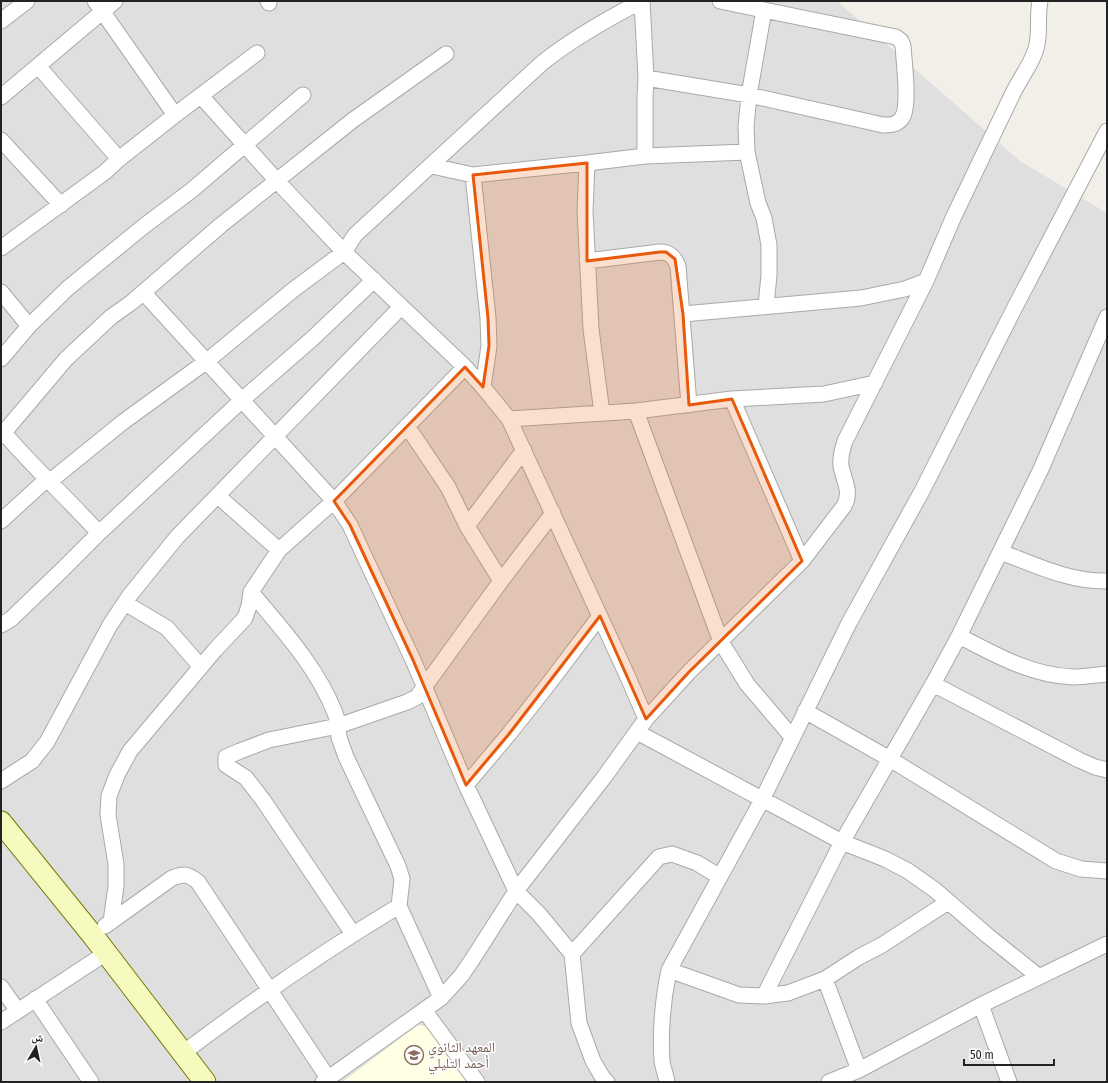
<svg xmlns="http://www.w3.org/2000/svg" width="1108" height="1083" viewBox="0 0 1108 1083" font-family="'Fira Sans Condensed','Noto Naskh Arabic',sans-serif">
  <rect width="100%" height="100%" fill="#f2efe9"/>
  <path fill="#e0dfdf" d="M 1,1 L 837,1 L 1020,161 L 1107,213 L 1107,1082 L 1,1082 Z"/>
  <path fill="#ffffe5" d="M 418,1025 L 429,1027 L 470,1082 L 342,1082 Z"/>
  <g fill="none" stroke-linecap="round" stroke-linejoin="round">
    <g stroke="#a9a9a9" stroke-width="17">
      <path id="street" d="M 95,1 L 175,115
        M 268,1 L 269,3
        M 764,10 L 749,95 L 746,127 L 747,152 L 758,203 L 764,218 L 769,245 L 769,275 L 766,306
        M 1,21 L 27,1
        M 38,66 L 119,159
        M 646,78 L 749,95 L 883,125 C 890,125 897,125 902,118 C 910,106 904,62 903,46 L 901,41 L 896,37 L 720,1
        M 201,96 L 277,181 L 344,252 L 465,367 L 483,387 L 509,419 L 627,675 L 646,719
        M 1,97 L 115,1
        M 1,140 L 61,205
        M 645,156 L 747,152
        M 432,166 L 473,175 L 488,318 L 489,346 L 483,387
        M 473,175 L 587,163
        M 1,248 L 105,172 L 119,159 L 175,115 L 257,53
        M 587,261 L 660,252 C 670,252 674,257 678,266 L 689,405
        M 1,292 L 29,326
        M 143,292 L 334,501 L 350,525 L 368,564 L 413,660 L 466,785 L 516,891 L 539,914 L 572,954 L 579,1023 L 593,1061 L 603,1078 L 607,1082
        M 683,314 L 861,298 L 905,289 L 926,281
        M 1,359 L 29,326 L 68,288 L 144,226 L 192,190 L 303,95
        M 732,399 L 802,561
        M 636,411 L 721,642 L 747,684 L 792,737
        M 602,413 L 591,329 L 585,211 L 587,163 L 645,156 L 645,97 L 646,78 L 642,1
        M 509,419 L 636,411 L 732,399 L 824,394 L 875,383
        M 407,426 L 448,487 L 467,526 L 501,581
        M 4,433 C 34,468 68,499 99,533
        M 1,436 L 66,359 L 111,317 L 132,302 L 221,225 L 353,120 L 446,54
        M 49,482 L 123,422 L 207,361 L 293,290 L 344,252 L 355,235 L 542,63 C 573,38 607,19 642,1
        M 218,496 L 279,550
        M 1,521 L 47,479
        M 467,526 L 524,450
        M 1001,552 C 1035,565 1070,582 1107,581
        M 251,592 C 282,629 317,667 335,713 C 338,720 338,729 339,737 C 341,744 344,751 346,757 L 398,866 L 402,879 L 399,906 L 441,998
        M 125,603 L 167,628 L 201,667
        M 1,625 L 11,619 L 62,570 L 99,533 L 242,400 L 313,338 L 374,280
        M 959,636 C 994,654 1032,676 1073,677 C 1084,677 1096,675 1107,674
        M 933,684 L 1079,760 L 1095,767 L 1107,770
        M 805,711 L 890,759 L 1056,861 L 1081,869 L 1107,871
        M 637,732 L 842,842 L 885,859 L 908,871 L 935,890 L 988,936 L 1038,976
        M 1,781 L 32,761 L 47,742 L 110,625 L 130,595 L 177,537 L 401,307
        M 466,785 L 509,734 L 547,686 L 600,616
        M 111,922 L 116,886 L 116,864 L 108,815 L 109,796 L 117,775 L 130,751 L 215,650 L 245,618 L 249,606 L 251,592 L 279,550 L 334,501 L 465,367
        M 105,926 L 172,878 C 184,874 187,873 198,882 L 328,1078
        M 353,934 L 263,800 L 246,778 L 226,765 L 226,757 L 240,751 L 269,740 L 338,726 L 407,702 L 417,697 L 501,581 L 553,513
        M 572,954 L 659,857 L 672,854 L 697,863 L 720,877
        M 669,970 L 739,995 L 764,996 L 788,993 L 825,979 L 859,957 L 882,945 L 948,902
        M 825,979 L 859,1070
        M 1,987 L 18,1011
        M 764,996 L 842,842 L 933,684 L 959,636 L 1041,469 L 1107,317
        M 35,999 L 91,1082
        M 981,1005 L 1009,1082
        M 424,1010 L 477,1082
        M 1,1022 L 106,953
        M 183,1053 C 252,1001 324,951 399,906
        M 323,1082 L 441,998 L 461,976 L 472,960 L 516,891 L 605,776 L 646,719 L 689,672 L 802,561 L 844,506 C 852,492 844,481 841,466 C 840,458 842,450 845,441 L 926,281 L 954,216 L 1014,91 C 1021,77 1035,59 1037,44 C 1040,30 1037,16 1040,1
        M 667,1082 C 666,1075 663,1068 662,1061 C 660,1030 663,999 669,970 L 762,800 L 849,623 L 922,491 L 1015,307 L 1107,131
        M 829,1082 L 859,1070 L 981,1005 L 1107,944"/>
    </g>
    <g stroke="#707d05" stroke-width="23">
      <path id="secondary" d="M 1,822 L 94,937 L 205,1082"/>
    </g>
    <use href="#street" stroke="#fff" stroke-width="15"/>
    <use href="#secondary" stroke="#f7fabf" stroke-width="21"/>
  </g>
  <path fill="#e8590c" fill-opacity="0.2" stroke="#e8590c" stroke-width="3" stroke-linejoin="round" d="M 587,163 L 587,261 L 660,252 L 666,252 L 675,259 L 683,314 L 689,405 L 732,399 L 802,561 L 689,672 L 646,719 L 600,616 L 509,734 L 466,785 L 413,660 L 350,525 L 334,501 L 465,367 L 483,387 L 489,346 L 488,318 L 473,175 Z"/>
  <defs>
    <g id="school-ring" transform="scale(1)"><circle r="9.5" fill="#fff" stroke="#8d6e63" stroke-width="1.5"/><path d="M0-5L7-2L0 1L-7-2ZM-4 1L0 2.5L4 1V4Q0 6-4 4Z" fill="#8d6e63"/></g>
  </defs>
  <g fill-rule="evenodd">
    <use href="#school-ring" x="414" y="1055"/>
  </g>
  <g text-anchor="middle" stroke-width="3" stroke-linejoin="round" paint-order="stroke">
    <g font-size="14" fill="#785e54" stroke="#fff" text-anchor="start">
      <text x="428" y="1052">المعهد الثانوي<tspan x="428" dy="16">أحمد التليلي</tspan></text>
    </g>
  </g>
  <rect width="1108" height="1083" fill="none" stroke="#222222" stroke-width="4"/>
  <g transform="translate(36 1047) rotate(9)" stroke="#ffffff" stroke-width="3" paint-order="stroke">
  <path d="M0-3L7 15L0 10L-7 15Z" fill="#222222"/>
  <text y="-6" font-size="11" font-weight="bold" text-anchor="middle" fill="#222222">ش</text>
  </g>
  <path d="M964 1059v6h90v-6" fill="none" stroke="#222222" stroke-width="2"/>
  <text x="970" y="1059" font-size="12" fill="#222222" stroke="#ffffff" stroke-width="3" paint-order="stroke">50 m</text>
</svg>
